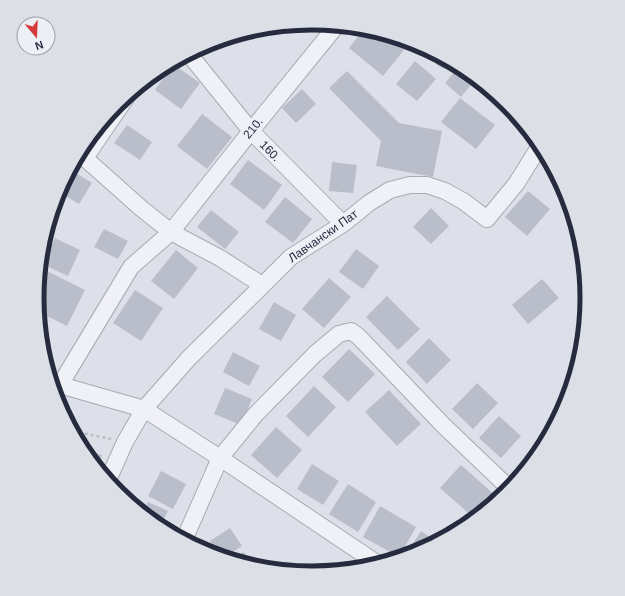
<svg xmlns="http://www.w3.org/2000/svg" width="625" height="596" viewBox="0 0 625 596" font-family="Helvetica,sans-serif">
  <rect width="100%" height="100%" fill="#dde0e8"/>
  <path fill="#babecb" d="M 365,28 L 384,34 L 404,50 L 383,76 L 349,48 Z
    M 415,61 L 436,79 L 417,101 L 396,84 Z
    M 173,64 L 200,83 L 181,109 L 155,90 Z
    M 459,66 L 475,80 L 461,97 L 445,83 Z
    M 347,71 L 399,123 L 442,131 L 433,177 L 376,166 L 381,141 L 329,88 Z
    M 302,89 L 316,104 L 296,123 L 282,108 Z
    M 460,98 L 495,125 L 476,149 L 441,122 Z
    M 202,114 L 232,137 L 207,169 L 177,146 Z
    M 127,125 L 152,142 L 140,160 L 114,143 Z
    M 248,160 L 282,185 L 264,210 L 230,184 Z
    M 332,162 L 357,165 L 353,193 L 329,191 Z
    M 71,170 L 92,183 L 79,204 L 59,192 Z
    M 528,191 L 550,209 L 527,236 L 505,217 Z
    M 285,197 L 312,219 L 293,243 L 265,222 Z
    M 431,208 L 449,226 L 431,244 L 413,227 Z
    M 211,210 L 239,232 L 225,249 L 197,227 Z
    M 104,229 L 128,241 L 118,259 L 94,247 Z
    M 55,238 L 80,250 L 68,276 L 42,264 Z
    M 356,249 L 379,266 L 363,289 L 339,272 Z
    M 176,250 L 198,268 L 174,299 L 151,281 Z
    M 47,271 L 85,290 L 67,326 L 39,312 L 38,298 L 39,287 Z
    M 329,278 L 351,297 L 324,328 L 302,309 Z
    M 542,279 L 559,298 L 528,324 L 512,305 Z
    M 135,290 L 163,308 L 141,341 L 113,323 Z
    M 387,296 L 420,329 L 398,350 L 366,317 Z
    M 274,302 L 296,315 L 281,341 L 259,329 Z
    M 429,338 L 451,360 L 427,384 L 406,362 Z
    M 349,349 L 375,374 L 348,402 L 322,377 Z
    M 233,352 L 260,366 L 249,386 L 223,372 Z
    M 477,383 L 498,403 L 473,429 L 452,409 Z
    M 314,386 L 336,407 L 308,437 L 286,416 Z
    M 225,388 L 252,399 L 241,425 L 214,414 Z
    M 389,390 L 421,424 L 397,446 L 365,412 Z
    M 499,416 L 521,436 L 501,458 L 479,438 Z
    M 276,427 L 302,450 L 277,478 L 251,455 Z
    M 83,449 L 102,455 L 98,468 L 84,451 Z
    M 312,464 L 339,481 L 323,505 L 297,489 Z
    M 461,465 L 496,496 L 475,519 L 440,488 Z
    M 161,471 L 186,484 L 173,509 L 148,496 Z
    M 348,484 L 376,502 L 358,532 L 329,514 Z
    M 148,502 L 168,511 L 160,527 L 143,513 Z
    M 380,506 L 416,527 L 399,557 L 363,537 Z
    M 230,528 L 242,546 L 225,557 L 219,556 L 210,541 Z
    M 421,531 L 437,542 L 418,552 L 405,556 Z
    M 243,552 L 260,568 L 235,560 Z"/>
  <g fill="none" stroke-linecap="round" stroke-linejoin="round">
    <g stroke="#a6aab5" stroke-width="18">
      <path id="minor" d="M 189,54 L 251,131 L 343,224
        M 443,58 L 447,60
        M 79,153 L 142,209 L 171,232 L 220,258 L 262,285
        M 85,158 L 128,95
        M 51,380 L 60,385 L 144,409 L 220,458 L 378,564
        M 60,385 L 131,267 L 171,232 L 251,131 L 337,25
        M 108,480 L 125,442 L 144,409 L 189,358 L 291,257 L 343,224 L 369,203 L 390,190 L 410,185 L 427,185 L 445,191 L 463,201 L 487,219 L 516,184 L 541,144
        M 184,540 L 220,458 L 255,415 L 315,354 L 339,334 L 351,331 L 359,337 L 443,425 L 510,489"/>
    </g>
    <path stroke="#bbbec6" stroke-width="2.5" stroke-dasharray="3 3" stroke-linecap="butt" d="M 73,431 L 111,439"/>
    <use href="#minor" stroke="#f0f1f6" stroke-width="16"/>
  </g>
  <g text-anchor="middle" stroke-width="4" stroke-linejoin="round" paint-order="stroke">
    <g font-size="12" fill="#262b3f" stroke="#eceff5">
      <text transform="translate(253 128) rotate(-51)" y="4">210.</text>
      <text transform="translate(270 151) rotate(45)" y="4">160.</text>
      <text transform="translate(323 236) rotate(-35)" y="4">Лавчански Пат</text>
    </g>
  </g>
  <path d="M0 0H625V596H0ZM44 298a268 268 0 1 1 536 0a268 268 0 1 1-536 0Z" fill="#dcdfe6" fill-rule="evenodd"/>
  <path fill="none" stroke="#262b3f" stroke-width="5" d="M44 298a268 268 0 1 1 536 0a268 268 0 1 1-536 0Z"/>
  <g transform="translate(36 36) rotate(161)"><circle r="19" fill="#eceff5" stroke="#9da1ac"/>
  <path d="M0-3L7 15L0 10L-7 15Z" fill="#d63939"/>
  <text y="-6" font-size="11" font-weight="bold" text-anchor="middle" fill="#262b3f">N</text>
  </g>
</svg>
